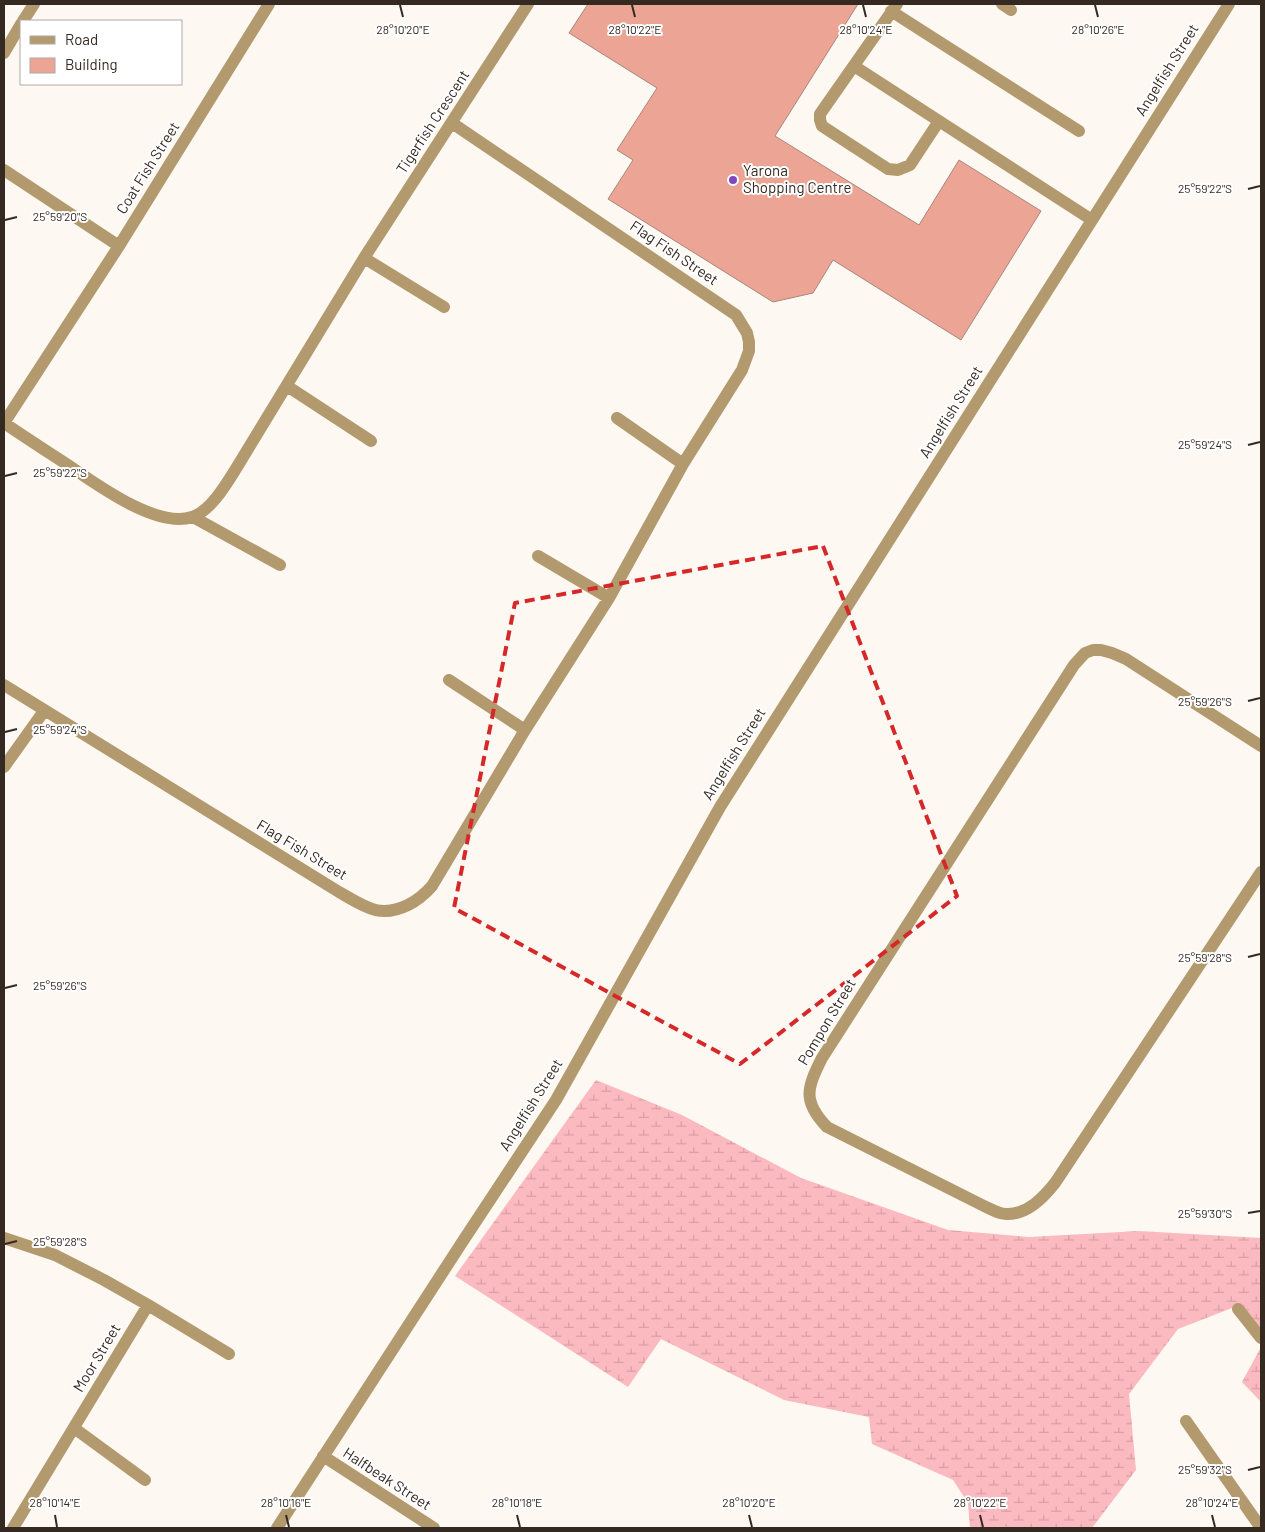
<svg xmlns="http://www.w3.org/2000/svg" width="1265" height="1532" viewBox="0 0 1265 1532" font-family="Barlow,sans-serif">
  <defs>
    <pattern id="wetland-marsh" width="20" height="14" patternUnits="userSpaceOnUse" patternTransform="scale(1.25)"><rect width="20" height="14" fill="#fbb9c0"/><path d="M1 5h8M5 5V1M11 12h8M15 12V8" fill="none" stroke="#d89fa5"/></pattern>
  </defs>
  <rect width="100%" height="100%" fill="#fef8f3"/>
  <path fill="url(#wetland-marsh)" d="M 596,1080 L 682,1115 L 801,1178 L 948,1230 L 1029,1237 L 1139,1231 L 1261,1238 L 1261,1337 L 1232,1308 L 1178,1329 L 1129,1394 L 1136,1470 L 1092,1528 L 970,1528 L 968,1503 L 953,1480 L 872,1444 L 869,1417 L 784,1400 L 661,1339 L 628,1387 L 455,1276 Z
    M 1261,1347 L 1261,1402 L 1242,1382 Z"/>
  <path fill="#eca594" stroke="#a9867d" d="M 588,4 L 858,4 L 775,136 L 919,225 L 959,160 L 1041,211 L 961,340 L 833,260 L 813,293 L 773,302 L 608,199 L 633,160 L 617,150 L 657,88 L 569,33 Z"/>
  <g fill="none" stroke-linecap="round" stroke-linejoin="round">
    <path stroke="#b39a6e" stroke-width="12" d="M 897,4 L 820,114 L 820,120 L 822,126 L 888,169 L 898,170 L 910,165 L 939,121
      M 1002,4 L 1011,10
      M 891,11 L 1079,131
      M 23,21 L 34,4
      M 4,53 L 21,24
      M 854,66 L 1092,220
      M 4,170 L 119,246
      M 364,258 L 444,307
      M 287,386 L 371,441
      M 617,418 L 683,464
      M 4,423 C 25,437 46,451 68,465 C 96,484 157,529 192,517 C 211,511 227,483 237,467 L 364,258 L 528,4
      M 4,423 L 119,246 L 269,4
      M 193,517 L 280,565
      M 538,556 L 609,598
      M 449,680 L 525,730
      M 4,685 L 339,892 C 364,906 379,919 408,905 C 418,900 425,894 432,886 L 525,730 L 609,598 L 683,464 L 742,370 L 749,351 L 749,342 L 747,333 L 736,315 L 452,123
      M 1261,746 L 1126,659 L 1112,653 L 1101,650 L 1093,650 L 1085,653 L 1074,665 L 822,1058 C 807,1088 802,1101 827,1127 L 984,1206 C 991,1209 998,1214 1006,1214 C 1027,1215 1043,1198 1055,1183 L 1261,872
      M 4,767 L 44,711
      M 4,1238 L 55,1255 L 104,1280 L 148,1305 L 13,1528
      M 148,1305 L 229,1354
      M 1238,1309 L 1261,1338
      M 1186,1421 L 1261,1528
      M 74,1428 L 145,1480
      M 323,1456 L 434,1528
      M 277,1528 L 461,1244 L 556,1100 L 720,807 L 1229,4"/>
  </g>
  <path fill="none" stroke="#d62828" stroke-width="4" stroke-dasharray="10 6" stroke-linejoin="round" d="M 823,546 L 957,896 L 740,1064 L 454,908 L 515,603 Z"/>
  <path fill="none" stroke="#352a21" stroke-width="2" d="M 400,5 L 403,17M 632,5 L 635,17M 863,5 L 866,17M 1095,5 L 1098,17M 1248,189 L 1260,186M 5,220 L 17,217M 1248,445 L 1260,442M 5,476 L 17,473M 1248,701 L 1260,698M 5,732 L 17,729M 1248,957 L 1260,954M 5,988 L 17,985M 1248,1213 L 1260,1211M 5,1244 L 17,1241M 1248,1470 L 1260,1467M 55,1515 L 57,1527M 286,1515 L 289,1527M 517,1515 L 520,1527M 749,1515 L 752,1527M 980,1515 L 983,1527M 1212,1515 L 1215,1527"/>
  <circle fill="#8048bf" stroke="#fff" stroke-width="2" cx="733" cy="180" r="5"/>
  <g text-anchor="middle" stroke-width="4" stroke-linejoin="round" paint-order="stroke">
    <g font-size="15" fill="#352a21" stroke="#fff">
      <text transform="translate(1167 70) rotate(-58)" y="5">Angelfish Street</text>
      <text transform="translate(433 122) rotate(-57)" y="5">Tigerfish Crescent</text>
      <text transform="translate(148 168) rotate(-58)" y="5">Coat Fish Street</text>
      <text transform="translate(674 253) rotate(34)" y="5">Flag Fish Street</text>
      <text transform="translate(951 412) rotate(-58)" y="5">Angelfish Street</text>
      <text transform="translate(734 754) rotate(-58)" y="5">Angelfish Street</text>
      <text transform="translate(302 850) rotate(31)" y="5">Flag Fish Street</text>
      <text transform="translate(827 1022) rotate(-59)" y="5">Pompon Street</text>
      <text transform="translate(531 1105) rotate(-58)" y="5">Angelfish Street</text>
      <text transform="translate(97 1358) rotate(-59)" y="5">Moor Street</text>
      <text transform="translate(387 1479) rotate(33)" y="5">Halfbeak Street</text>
    </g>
    <g font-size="15" fill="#352a21" stroke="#fff" text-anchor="start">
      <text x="743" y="176">Yarona<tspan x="743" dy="17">Shopping Centre</tspan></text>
    </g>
  </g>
  <g font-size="12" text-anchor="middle" fill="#352a21" stroke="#fff" stroke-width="4" stroke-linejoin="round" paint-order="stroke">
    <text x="403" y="34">28°10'20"E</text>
    <text x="635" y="34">28°10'22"E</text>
    <text x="866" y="34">28°10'24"E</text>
    <text x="1098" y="34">28°10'26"E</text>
    <text x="1205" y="193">25°59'22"S</text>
    <text x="60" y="221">25°59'20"S</text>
    <text x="1205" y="449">25°59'24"S</text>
    <text x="60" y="477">25°59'22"S</text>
    <text x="1205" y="706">25°59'26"S</text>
    <text x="60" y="734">25°59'24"S</text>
    <text x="1205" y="962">25°59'28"S</text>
    <text x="60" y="990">25°59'26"S</text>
    <text x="1205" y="1218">25°59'30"S</text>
    <text x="60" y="1246">25°59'28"S</text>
    <text x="1205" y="1474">25°59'32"S</text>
    <text x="55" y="1507">28°10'14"E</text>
    <text x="286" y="1507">28°10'16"E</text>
    <text x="517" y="1507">28°10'18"E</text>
    <text x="749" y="1507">28°10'20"E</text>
    <text x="980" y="1507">28°10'22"E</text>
    <text x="1212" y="1507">28°10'24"E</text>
  </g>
  <rect width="1265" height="1532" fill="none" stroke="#352a21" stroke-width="10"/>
  <rect x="20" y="20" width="162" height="65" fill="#ffffff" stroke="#aeaaa6"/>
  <rect x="30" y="36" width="25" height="8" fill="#b39a6e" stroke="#aeaaa6"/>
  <text x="65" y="45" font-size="15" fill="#352a21">Road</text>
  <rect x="30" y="58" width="25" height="15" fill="#eca594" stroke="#aeaaa6"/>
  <text x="65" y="70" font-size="15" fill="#352a21">Building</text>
</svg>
